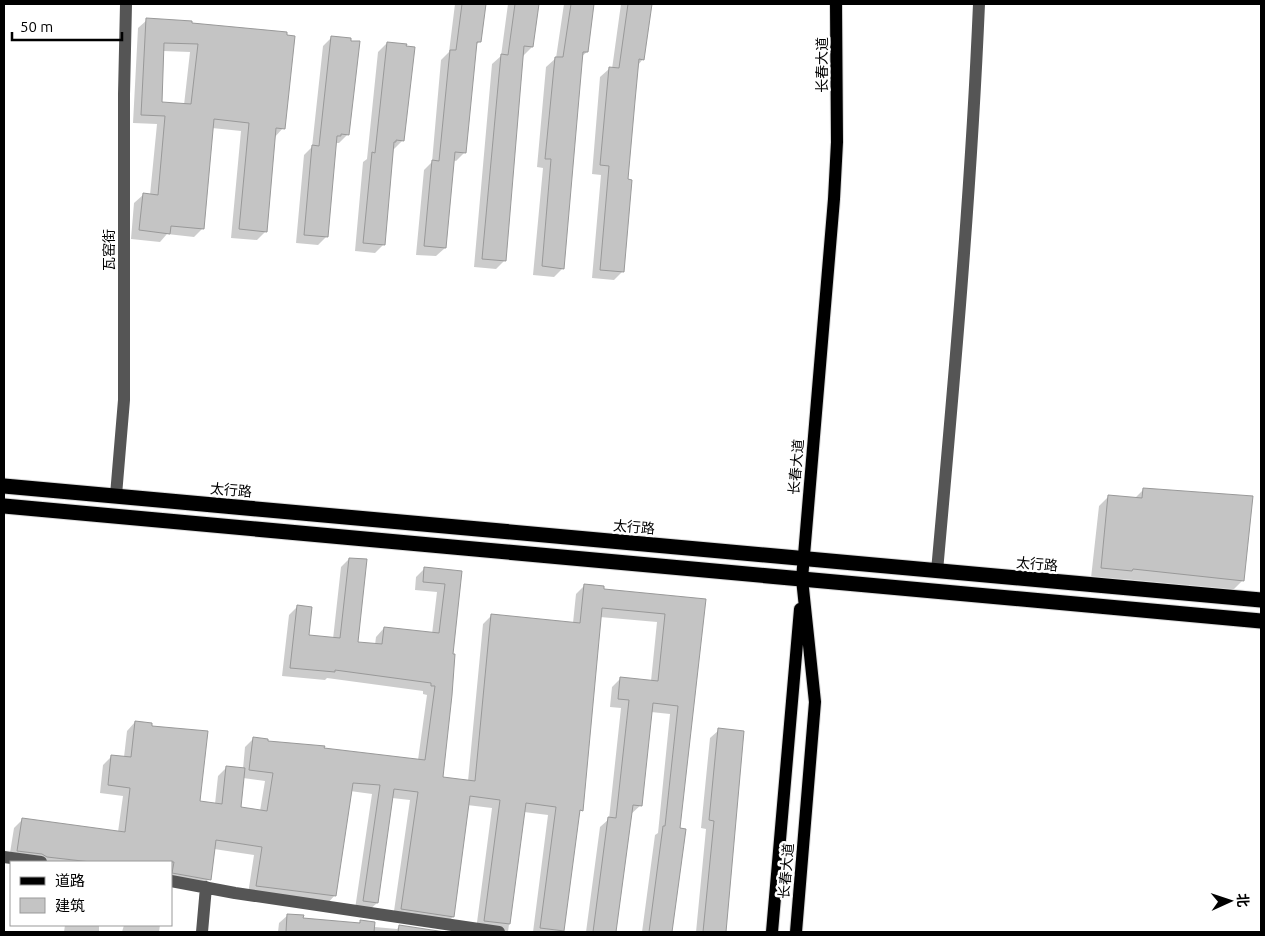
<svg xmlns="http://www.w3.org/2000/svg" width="1265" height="936" viewBox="0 0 1265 936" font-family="Ubuntu,'Noto Sans SC',sans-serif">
  <rect width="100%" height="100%" fill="#fff"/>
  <path fill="#0003" fill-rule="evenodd" d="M 455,4 L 484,4 L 479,42 L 475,46 L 465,152 L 456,161 L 453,160 L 445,248 L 436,256 L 416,255 L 424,170 L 432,162 L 441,60 L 449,52 Z
    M 508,4 L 537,4 L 532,47 L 523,56 L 505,260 L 496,269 L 474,267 L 492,64 L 501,56 Z
    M 564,4 L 593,4 L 587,52 L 581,57 L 563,268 L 554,277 L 533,275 L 543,168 L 537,167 L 546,67 L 556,58 Z
    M 621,4 L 650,4 L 643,59 L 638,65 L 626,180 L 622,272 L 614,280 L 592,278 L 601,175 L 592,174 L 600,77 L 609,69 L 612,69 Z
    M 147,20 L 191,24 L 283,128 L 274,138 L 266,231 L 257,240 L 231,238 L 241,131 L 212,128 L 203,228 L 194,237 L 167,234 L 160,242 L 131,239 L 134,203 L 143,195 L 150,195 L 157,124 L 133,123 L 138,28 ZM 163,51 L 190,52 L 184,105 L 160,103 Z
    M 332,37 L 348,134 L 339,143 L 335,143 L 327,236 L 318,245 L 296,243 L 304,155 L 312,147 L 323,46 Z
    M 387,43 L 403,140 L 394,149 L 393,149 L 384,244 L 375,253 L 355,251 L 363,162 L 367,159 L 378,52 Z
    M 1144,489 L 1243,580 L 1233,590 L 1123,579 L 1121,581 L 1091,578 L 1099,506 L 1109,496 L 1134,499 Z
    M 349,559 L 357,643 L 375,645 L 376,637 L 384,628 L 432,634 L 437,592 L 415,590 L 416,577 L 425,568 L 460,572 L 441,778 L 468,781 L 483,624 L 492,615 L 573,623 L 576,594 L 584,586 L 603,590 L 705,600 L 679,829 L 685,830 L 671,932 L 642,932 L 655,835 L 658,833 L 670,714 L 651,712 L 641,805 L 631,814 L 615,932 L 586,932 L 600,827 L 609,819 L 621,708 L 610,707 L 612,687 L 621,678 L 651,681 L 657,622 L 600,617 L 581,810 L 578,813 L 562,932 L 533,932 L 548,815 L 524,812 L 508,932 L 489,932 L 476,930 L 492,808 L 467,805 L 453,917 L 444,925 L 393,918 L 410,800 L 392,798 L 377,903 L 368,911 L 355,909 L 372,794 L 350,791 L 335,895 L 327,904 L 248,894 L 254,855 L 214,849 L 210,878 L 201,886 L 171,882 L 171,862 L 34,862 L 9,859 L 14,828 L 22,820 L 118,832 L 123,796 L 100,793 L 103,765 L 112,756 L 124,757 L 127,731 L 135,722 L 198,802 L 215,804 L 218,776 L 227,767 L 243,769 L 245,747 L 254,738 L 266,742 L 418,760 L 427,695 L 423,694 L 423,691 L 327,678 L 325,680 L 282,676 L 289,615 L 297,607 L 307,636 L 333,639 L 341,567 ZM 243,778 L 265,781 L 260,811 L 240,808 Z
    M 719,730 L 743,732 L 724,932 L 696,932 L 706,829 L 701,828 L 710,738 Z
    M 288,915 L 302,919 L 358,924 L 361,921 L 374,923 L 375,927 L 397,929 L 399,927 L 437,932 L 278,932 L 279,923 Z
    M 65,925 L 99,925 L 99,932 L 64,932 Z
    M 124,925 L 160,925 L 159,932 L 122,932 Z"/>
  <path fill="#c4c4c4" stroke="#999" fill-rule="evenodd" d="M 462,4 L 486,4 L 481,42 L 477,42 L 466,153 L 455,152 L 446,248 L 424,246 L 432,160 L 439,161 L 450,50 L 456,50 Z
    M 515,4 L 539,4 L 533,47 L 524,46 L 506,261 L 482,259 L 501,54 L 508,55 Z
    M 571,4 L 594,4 L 588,52 L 583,52 L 564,269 L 542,266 L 551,159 L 545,159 L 555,57 L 563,57 Z
    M 628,4 L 652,4 L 644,60 L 639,59 L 635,101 L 628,179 L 632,180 L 624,272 L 600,270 L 609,166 L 600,165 L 609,67 L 619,68 Z
    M 146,18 L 192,21 L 192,23 L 287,32 L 287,35 L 295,36 L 285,129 L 276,128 L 267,232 L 239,229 L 249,123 L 214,119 L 204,229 L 171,226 L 170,234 L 139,230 L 143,193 L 158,195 L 165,116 L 141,115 ZM 164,43 L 198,44 L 191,104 L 162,102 Z
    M 331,36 L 351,38 L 351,41 L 360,41 L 349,135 L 341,134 L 341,136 L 337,136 L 328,237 L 304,235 L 312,145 L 319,146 Z
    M 387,42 L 407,44 L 406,46 L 415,47 L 404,141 L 396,140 L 396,142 L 394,142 L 385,245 L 363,243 L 372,152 L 375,153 Z
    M 1143,488 L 1253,496 L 1244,581 L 1133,569 L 1132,571 L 1101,568 L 1108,495 L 1142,498 Z
    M 349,558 L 367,559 L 358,642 L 382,644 L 384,627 L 439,633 L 445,584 L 423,582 L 424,567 L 462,571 L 453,654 L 455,654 L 452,695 L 443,777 L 475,781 L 491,614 L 580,623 L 584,584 L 604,586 L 604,589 L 706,599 L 680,828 L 686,829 L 672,932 L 649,932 L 663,826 L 665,826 L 678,706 L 653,703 L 642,806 L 633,805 L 616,932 L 593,932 L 608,817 L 616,818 L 629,700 L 618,699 L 620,677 L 658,681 L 665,614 L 602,608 L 583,811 L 580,810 L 564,931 L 540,928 L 556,807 L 526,803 L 510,924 L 484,921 L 500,800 L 470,796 L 454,917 L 401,909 L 418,792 L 394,789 L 378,903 L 363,901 L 380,785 L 353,783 L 336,896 L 256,886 L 262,847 L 216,840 L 211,880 L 172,873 L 174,862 L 91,862 L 47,857 L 42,854 L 17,851 L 22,818 L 125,832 L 130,788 L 108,785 L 111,755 L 131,757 L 135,721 L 152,723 L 152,726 L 208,731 L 200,801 L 222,804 L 226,766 L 245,768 L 241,807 L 267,811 L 273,773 L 249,770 L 253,737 L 268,739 L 268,741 L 325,746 L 324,748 L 425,760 L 435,686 L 431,686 L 431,683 L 335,670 L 335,672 L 290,668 L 297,605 L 312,607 L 309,635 L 340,638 Z
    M 718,728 L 744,731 L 726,932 L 703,932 L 714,821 L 709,820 Z
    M 287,914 L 304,915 L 303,918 L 360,923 L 360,920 L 375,922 L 374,932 L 286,932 Z
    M 399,925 L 445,932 L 398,932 Z"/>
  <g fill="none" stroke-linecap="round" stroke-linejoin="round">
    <g stroke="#dbdbdb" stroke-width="14">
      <path id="major" d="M 772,932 L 800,609
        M 796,932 L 815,702 L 802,579 L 834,199 L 837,142 L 836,4"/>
    </g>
    <g stroke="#dbdbdb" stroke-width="17">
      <path id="highway" d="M 4,486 L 1261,600
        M 4,506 L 1261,621"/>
    </g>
    <path stroke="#555" stroke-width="12" d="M 116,495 L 124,400 L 124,94 L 126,4
      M 937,571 C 954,382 971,193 979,4
      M 4,857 L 41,862
      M 171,881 L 235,893 L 499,932
      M 202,932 L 206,887"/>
    <use href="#major" stroke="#000" stroke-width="12"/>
    <use href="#highway" stroke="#000" stroke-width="15"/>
  </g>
  <g text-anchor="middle" stroke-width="5" stroke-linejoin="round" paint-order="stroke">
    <g font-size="14" fill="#000" stroke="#fff">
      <text transform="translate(822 65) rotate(-90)" y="5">长春大道</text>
      <text transform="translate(109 250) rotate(-90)" y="5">瓦窑街</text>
      <text transform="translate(796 467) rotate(-85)" y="5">长春大道</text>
      <text transform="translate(231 490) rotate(5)" y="5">太行路</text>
      <text transform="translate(634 527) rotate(5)" y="5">太行路</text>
      <text transform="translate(1037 564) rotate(5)" y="5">太行路</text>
      <text transform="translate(786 871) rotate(-85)" y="5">长春大道</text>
    </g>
  </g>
  <rect width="1265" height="936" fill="none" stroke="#000000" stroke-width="10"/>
  <rect x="10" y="861" width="162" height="65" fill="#ffffff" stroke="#999999"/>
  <rect x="20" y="877" width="25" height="8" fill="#000000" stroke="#999999"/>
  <text x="55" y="886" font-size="15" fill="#000000">道路</text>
  <rect x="20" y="898" width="25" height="15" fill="#c4c4c4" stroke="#999999"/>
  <text x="55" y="911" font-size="15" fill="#000000">建筑</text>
  <g transform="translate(1230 901) rotate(87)" stroke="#ffffff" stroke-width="4" paint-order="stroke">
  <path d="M0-4L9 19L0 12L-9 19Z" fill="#000000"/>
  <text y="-8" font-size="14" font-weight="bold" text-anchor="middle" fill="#000000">北</text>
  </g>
  <path d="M12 32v8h110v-8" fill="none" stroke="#000000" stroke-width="2.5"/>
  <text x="20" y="32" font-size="15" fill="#000000" stroke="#ffffff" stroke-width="4" paint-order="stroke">50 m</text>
</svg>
